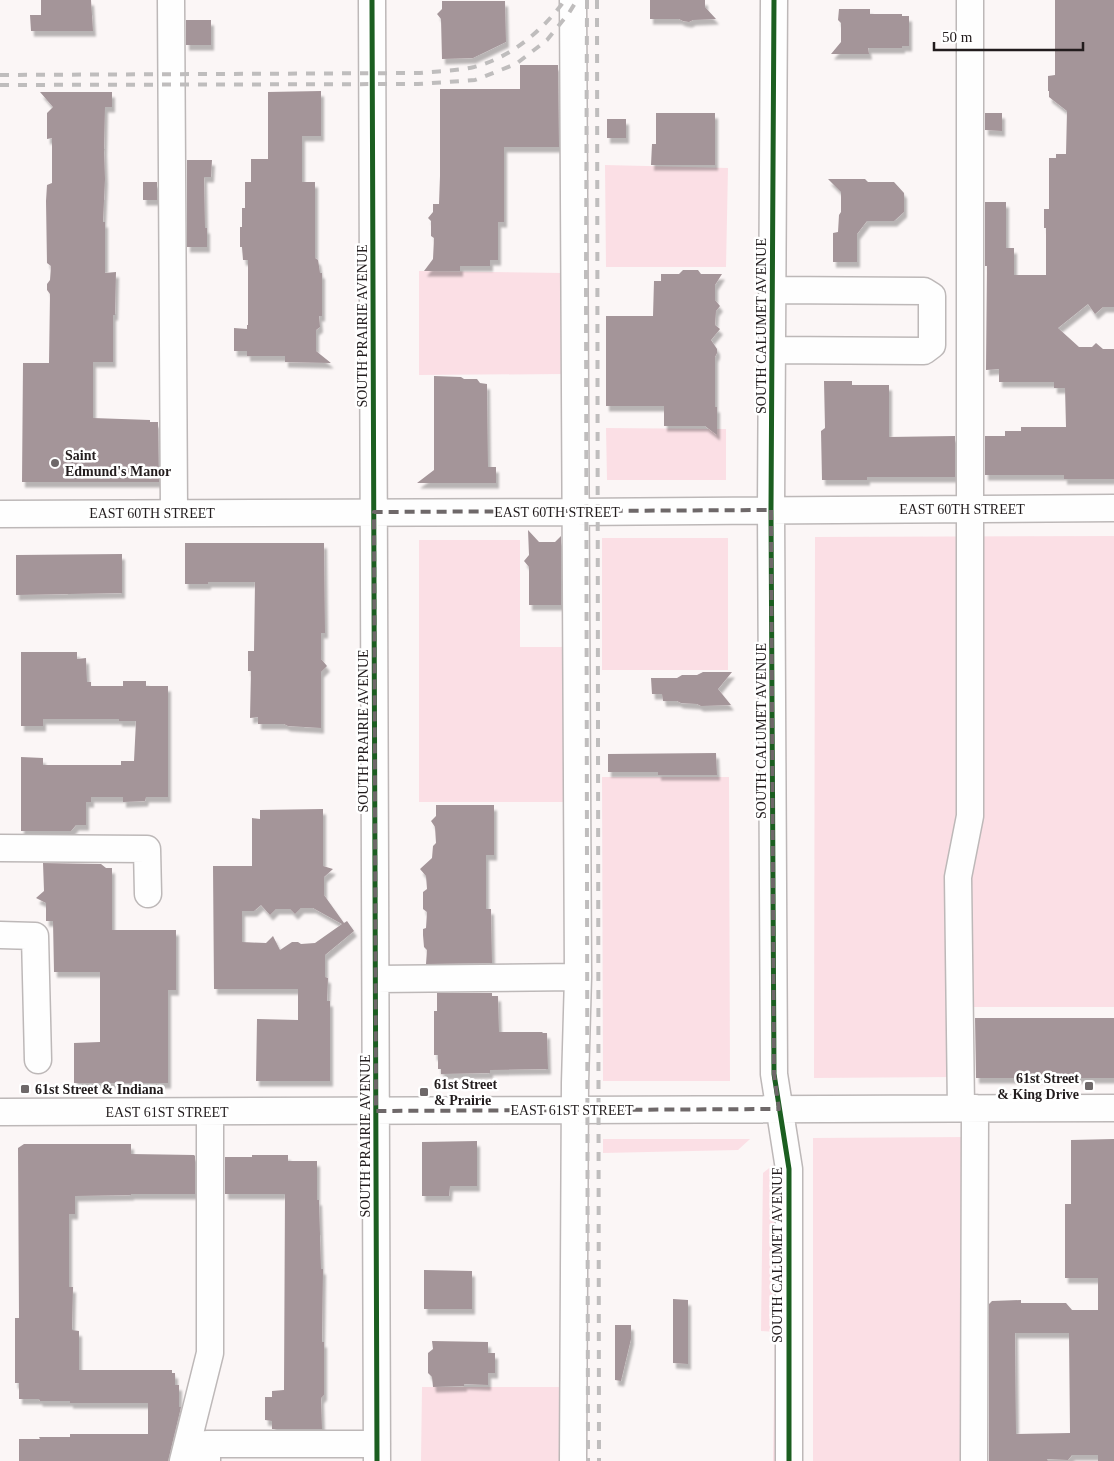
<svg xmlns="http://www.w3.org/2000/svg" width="1114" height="1461" viewBox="0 0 1114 1461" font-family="'Times New Roman',serif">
  <defs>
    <filter id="shadow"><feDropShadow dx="3" dy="5.5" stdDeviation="1" flood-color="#0004"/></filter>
  </defs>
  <rect width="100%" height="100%" fill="#fbf6f6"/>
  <path fill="#fbdfe5" d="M 605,165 L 728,168 L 726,267 L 606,267 Z
    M 419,271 L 562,273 L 564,374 L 419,375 Z
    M 606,428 L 726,429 L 726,480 L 607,480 Z
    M 1114,536 L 1114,1007 L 953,1007 L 953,1077 L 814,1078 L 815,537 Z
    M 602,538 L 728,538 L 728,670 L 602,670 Z
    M 419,540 L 520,540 L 520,647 L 565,647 L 565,802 L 419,802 Z
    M 602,777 L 729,777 L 730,1081 L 603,1081 Z
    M 966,1137 L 965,1461 L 813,1461 L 813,1138 Z
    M 603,1139 L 750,1139 L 738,1150 L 603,1153 Z
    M 773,1165 L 778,1171 L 778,1461 L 773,1461 L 775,1332 L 761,1331 L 763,1173 Z
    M 422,1387 L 568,1387 L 566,1461 L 421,1461 Z"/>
  <path fill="#a49599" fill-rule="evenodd" filter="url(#shadow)" d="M 41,0 L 91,0 L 93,31 L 31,31 L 30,15 L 41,15 Z
    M 650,0 L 705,0 L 705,7 L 716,19 L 693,20 L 689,22 L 683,21 L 679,19 L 650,19 Z
    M 1055,0 L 1114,0 L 1114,307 L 1103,307 L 1095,314 L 1088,304 L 1058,328 L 1079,347 L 1092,347 L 1096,343 L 1103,349 L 1114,349 L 1114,479 L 1064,479 L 1064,475 L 985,475 L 985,436 L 1005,436 L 1005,431 L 1021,431 L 1021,427 L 1066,427 L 1065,388 L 1054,388 L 1054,382 L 999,382 L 999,369 L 986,370 L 987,266 L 985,266 L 985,202 L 1006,202 L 1006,248 L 1014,248 L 1014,275 L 1046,275 L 1046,228 L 1044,228 L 1044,209 L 1049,209 L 1049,158 L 1056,158 L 1056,154 L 1066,154 L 1067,111 L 1049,97 L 1049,91 L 1048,91 L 1048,76 L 1055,75 Z
    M 442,1 L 505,1 L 506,42 L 473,58 L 442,59 L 441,19 L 437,14 L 442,9 Z
    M 839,9 L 870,9 L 870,14 L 902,14 L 902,16 L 909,16 L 909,46 L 902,46 L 902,48 L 868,48 L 869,54 L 831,54 L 841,42 L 841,23 L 838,20 Z
    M 186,20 L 211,20 L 211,45 L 186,45 Z
    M 520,65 L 558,65 L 559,147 L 504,147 L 504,222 L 498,222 L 498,260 L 490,260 L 490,266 L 460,266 L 460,271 L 424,271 L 433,259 L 434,238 L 431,236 L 431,221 L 428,218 L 433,212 L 433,204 L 439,204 L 440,176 L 440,89 L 520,89 Z
    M 321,91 L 321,136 L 302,136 L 302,182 L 315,182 L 315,258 L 318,260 L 320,273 L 322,273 L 322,316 L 319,316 L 320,327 L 316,330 L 316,351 L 331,363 L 285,362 L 285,356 L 247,356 L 247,351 L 234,351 L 234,328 L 247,329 L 247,325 L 248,325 L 248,260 L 243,260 L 242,247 L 240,247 L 240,227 L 242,227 L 242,208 L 245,208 L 245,182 L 251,182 L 251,159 L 268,159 L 268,92 Z
    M 40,92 L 112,92 L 112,107 L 105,107 L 104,150 L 105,179 L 103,222 L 105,222 L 105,273 L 116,272 L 115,315 L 113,315 L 113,362 L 93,362 L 93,418 L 150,420 L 150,422 L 158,422 L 159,482 L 22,482 L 23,363 L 49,363 L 50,294 L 47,290 L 47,284 L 50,280 L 51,266 L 47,263 L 46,201 L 47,185 L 52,183 L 52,138 L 47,139 L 47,113 L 53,107 Z
    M 656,113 L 715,113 L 715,165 L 651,165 L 652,144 L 656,144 Z
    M 985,113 L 1002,113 L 1002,131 L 985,130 Z
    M 607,119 L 626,119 L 626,138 L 607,138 Z
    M 187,160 L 212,160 L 211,177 L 204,177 L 205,228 L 207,228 L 207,247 L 187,247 Z
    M 828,179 L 865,179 L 868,182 L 894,182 L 904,193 L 904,212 L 894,221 L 867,221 L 857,234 L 857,262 L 833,262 L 833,233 L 838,232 L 839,215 L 841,212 L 841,192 Z
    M 143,182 L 157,182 L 157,200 L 143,200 Z
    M 683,270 L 698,270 L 701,274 L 722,274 L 715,285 L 715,300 L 720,306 L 716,311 L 715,325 L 720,329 L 711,340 L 717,349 L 717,353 L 715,357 L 715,407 L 717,407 L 717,435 L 705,426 L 664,426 L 664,406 L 606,406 L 606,316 L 653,316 L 654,281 L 661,281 L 661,274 L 679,274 Z
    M 434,376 L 461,377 L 464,379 L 477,379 L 480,383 L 487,384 L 488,467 L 496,467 L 496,483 L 417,483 L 434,470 Z
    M 824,381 L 852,381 L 852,385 L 889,385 L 889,437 L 955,436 L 955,477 L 867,477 L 867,480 L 822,480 L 821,431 L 825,428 Z
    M 528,530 L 539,542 L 555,542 L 561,536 L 561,605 L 529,605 L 529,567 L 524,561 L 529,555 Z
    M 185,543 L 324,543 L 325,633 L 321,633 L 321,659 L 327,666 L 321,672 L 321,728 L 288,726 L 284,724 L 258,724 L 258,717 L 250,718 L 251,671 L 248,671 L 248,651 L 254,651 L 255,582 L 208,582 L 208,584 L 185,584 Z
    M 122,554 L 122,593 L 16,595 L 16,555 Z
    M 21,652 L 77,652 L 77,659 L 86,658 L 87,682 L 91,682 L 91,686 L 123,686 L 123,681 L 146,681 L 146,686 L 168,686 L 168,797 L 146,797 L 145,801 L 123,802 L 123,797 L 91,797 L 91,802 L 86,802 L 86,825 L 76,825 L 71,831 L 21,831 L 21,757 L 43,758 L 43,765 L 121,765 L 121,761 L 134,761 L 136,721 L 119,721 L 119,719 L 43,719 L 43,726 L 21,726 Z
    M 703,672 L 732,672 L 718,689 L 731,705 L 701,706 L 697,704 L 681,703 L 677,701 L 663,701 L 662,694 L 652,694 L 651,678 L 677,678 L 682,675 L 697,675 Z
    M 716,753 L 717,775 L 658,775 L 658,772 L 608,772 L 608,754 Z
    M 436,805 L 494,805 L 494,855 L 486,855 L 486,909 L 491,909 L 492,963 L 426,964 L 427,950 L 424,947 L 423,935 L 423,929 L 426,928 L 427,912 L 423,909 L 423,892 L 427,889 L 426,876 L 420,869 L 432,858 L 433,846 L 436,843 L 435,827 L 431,821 L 436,816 Z
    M 323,809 L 323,866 L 333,869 L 324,877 L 324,895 L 344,923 L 347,921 L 354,931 L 325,955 L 325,977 L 328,978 L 327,1001 L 330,1001 L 330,1081 L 256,1081 L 257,1019 L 298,1020 L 298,989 L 214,989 L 213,866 L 252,866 L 252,818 L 260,819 L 260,810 ZM 261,905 L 270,915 L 276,909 L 290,909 L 295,914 L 301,908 L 313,908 L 342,924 L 315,943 L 301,944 L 298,942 L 292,942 L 280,950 L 273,936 L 266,943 L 242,942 L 242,911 L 254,911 Z
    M 43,863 L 101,864 L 106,868 L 112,868 L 112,930 L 176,930 L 176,990 L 168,990 L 168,1083 L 74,1083 L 74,1043 L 100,1042 L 100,972 L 54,972 L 53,921 L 46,921 L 46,903 L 36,898 L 44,891 Z
    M 437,993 L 492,993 L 492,996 L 498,996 L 499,1032 L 542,1032 L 543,1033 L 547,1033 L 548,1069 L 490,1070 L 490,1073 L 441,1074 L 441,1069 L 438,1069 L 438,1055 L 434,1055 L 434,1011 L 437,1011 Z
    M 975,1018 L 1114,1018 L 1114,1078 L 976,1078 Z
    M 1114,1139 L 1114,1461 L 1098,1461 L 1098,1455 L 1072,1455 L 1068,1460 L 1047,1459 L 1048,1461 L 989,1461 L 989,1304 L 992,1301 L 1021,1300 L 1021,1303 L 1066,1303 L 1072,1310 L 1098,1310 L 1098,1278 L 1065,1278 L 1065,1204 L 1071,1204 L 1071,1140 ZM 1015,1333 L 1069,1333 L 1070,1433 L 1016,1434 Z
    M 477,1141 L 477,1186 L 450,1186 L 449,1196 L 422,1196 L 422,1142 Z
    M 24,1144 L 131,1144 L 131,1154 L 194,1155 L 195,1156 L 195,1194 L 131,1194 L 131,1195 L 75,1196 L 75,1214 L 69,1214 L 69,1287 L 73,1287 L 72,1330 L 79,1331 L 79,1370 L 172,1370 L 172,1373 L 175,1373 L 175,1385 L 179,1385 L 179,1407 L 181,1407 L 168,1461 L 19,1461 L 19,1439 L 40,1439 L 39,1437 L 70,1437 L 70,1434 L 148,1434 L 148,1403 L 70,1403 L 70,1401 L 40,1401 L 39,1399 L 19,1399 L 19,1383 L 15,1383 L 15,1318 L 19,1318 L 18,1148 Z
    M 252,1155 L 288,1155 L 288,1161 L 317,1161 L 317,1200 L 319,1200 L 321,1269 L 323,1269 L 322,1342 L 324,1342 L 324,1395 L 321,1398 L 322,1429 L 272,1429 L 272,1421 L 265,1420 L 265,1397 L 272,1397 L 272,1391 L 284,1390 L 285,1194 L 225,1194 L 225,1157 L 252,1157 Z
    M 424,1270 L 472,1271 L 472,1309 L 424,1309 Z
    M 673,1299 L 688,1300 L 688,1364 L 673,1363 Z
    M 615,1325 L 631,1325 L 631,1339 L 621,1381 L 615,1380 Z
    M 432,1341 L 488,1342 L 488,1353 L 495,1353 L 495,1373 L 488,1373 L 488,1385 L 464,1384 L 464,1386 L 433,1387 L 432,1377 L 428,1373 L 428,1353 L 433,1349 Z"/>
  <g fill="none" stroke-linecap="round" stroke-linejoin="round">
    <g stroke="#bdb8b8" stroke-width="29">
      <path id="minor" d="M 171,0 L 174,512
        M 372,0 L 377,1461
        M 774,0 L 771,510 L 774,1074 L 789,1169 L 789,1461
        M 772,350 L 924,351 L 932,345 L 932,296 L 924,291 L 772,290
        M 0,514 L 575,512 L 1114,508
        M 0,848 L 147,849 L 148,894
        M 0,935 L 35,936 L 38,1060
        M 376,979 L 578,977
        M 961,1108 L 958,877 L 970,816 L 970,0
        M 0,1112 L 1114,1108
        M 183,1461 L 210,1353 L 210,1112
        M 207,1461 L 207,1444 L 377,1444
        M 573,1461 L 575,1083 L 578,977 L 573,0
        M 974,1461 L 975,1108"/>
    </g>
    <use href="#minor" stroke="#fefefe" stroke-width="26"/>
    <path stroke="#bfbdbd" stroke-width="4" stroke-dasharray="9 9" stroke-linecap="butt" d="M 587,0 L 586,280 L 588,1461
      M 597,0 L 599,1461
      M 0,75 L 420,73 C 438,71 457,71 474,67 C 512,57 542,31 565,0
      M 0,85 L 418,84 L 475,80 L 516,64 L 547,40 L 569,13 L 577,0"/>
    <g stroke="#fff" stroke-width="8">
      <path id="cycleway" d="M 372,0 L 377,1461
        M 774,0 L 771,510 L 774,1074 L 789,1169 L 789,1461"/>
    </g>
    <use href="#cycleway" stroke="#1b5e20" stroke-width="5"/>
  </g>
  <path fill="none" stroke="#6e6869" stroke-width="4" stroke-dasharray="10 6" stroke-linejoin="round" d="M 771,510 L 774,1074 L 779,1109 L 376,1111 L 374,512 Z"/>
  <g fill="#6e6869" stroke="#fff" stroke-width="2">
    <circle cx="55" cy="463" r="5"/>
    <rect x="1084" y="1081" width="10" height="10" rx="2.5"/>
    <rect x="20" y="1084" width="10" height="10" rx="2.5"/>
    <rect x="419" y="1087" width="10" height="10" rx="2.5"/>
  </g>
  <g text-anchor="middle" stroke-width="5" stroke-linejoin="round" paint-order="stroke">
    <g font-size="14" fill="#221c1d" stroke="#fff">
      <text transform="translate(362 326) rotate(-90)" y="5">SOUTH PRAIRIE AVENUE</text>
      <text transform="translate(761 326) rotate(-90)" y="5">SOUTH CALUMET AVENUE</text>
      <text x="962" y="514">EAST 60TH STREET</text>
      <text x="557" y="517">EAST 60TH STREET</text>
      <text x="152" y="518">EAST 60TH STREET</text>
      <text transform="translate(363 731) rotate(-90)" y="5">SOUTH PRAIRIE AVENUE</text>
      <text transform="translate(761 731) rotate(-90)" y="5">SOUTH CALUMET AVENUE</text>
      <text x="572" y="1115">EAST 61ST STREET</text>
      <text x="167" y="1117">EAST 61ST STREET</text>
      <text transform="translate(365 1136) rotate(-90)" y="5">SOUTH PRAIRIE AVENUE</text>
      <text transform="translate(777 1255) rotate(-90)" y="5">SOUTH CALUMET AVENUE</text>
    </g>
    <g font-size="14" font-weight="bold" fill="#221c1d" stroke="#fff" text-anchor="start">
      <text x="65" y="460">Saint<tspan x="65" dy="16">Edmund's Manor</tspan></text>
      <text x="1079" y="1083" text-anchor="end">61st Street<tspan x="1079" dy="16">&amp; King Drive</tspan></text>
      <text x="434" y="1089">61st Street<tspan x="434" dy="16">&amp; Prairie</tspan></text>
      <text x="35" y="1094">61st Street &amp; Indiana</text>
    </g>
  </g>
  <path d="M934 42v8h149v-8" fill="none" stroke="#221c1d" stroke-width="2.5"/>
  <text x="942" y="42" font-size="15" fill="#221c1d" stroke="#ffffff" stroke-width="4" paint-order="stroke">50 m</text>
</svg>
